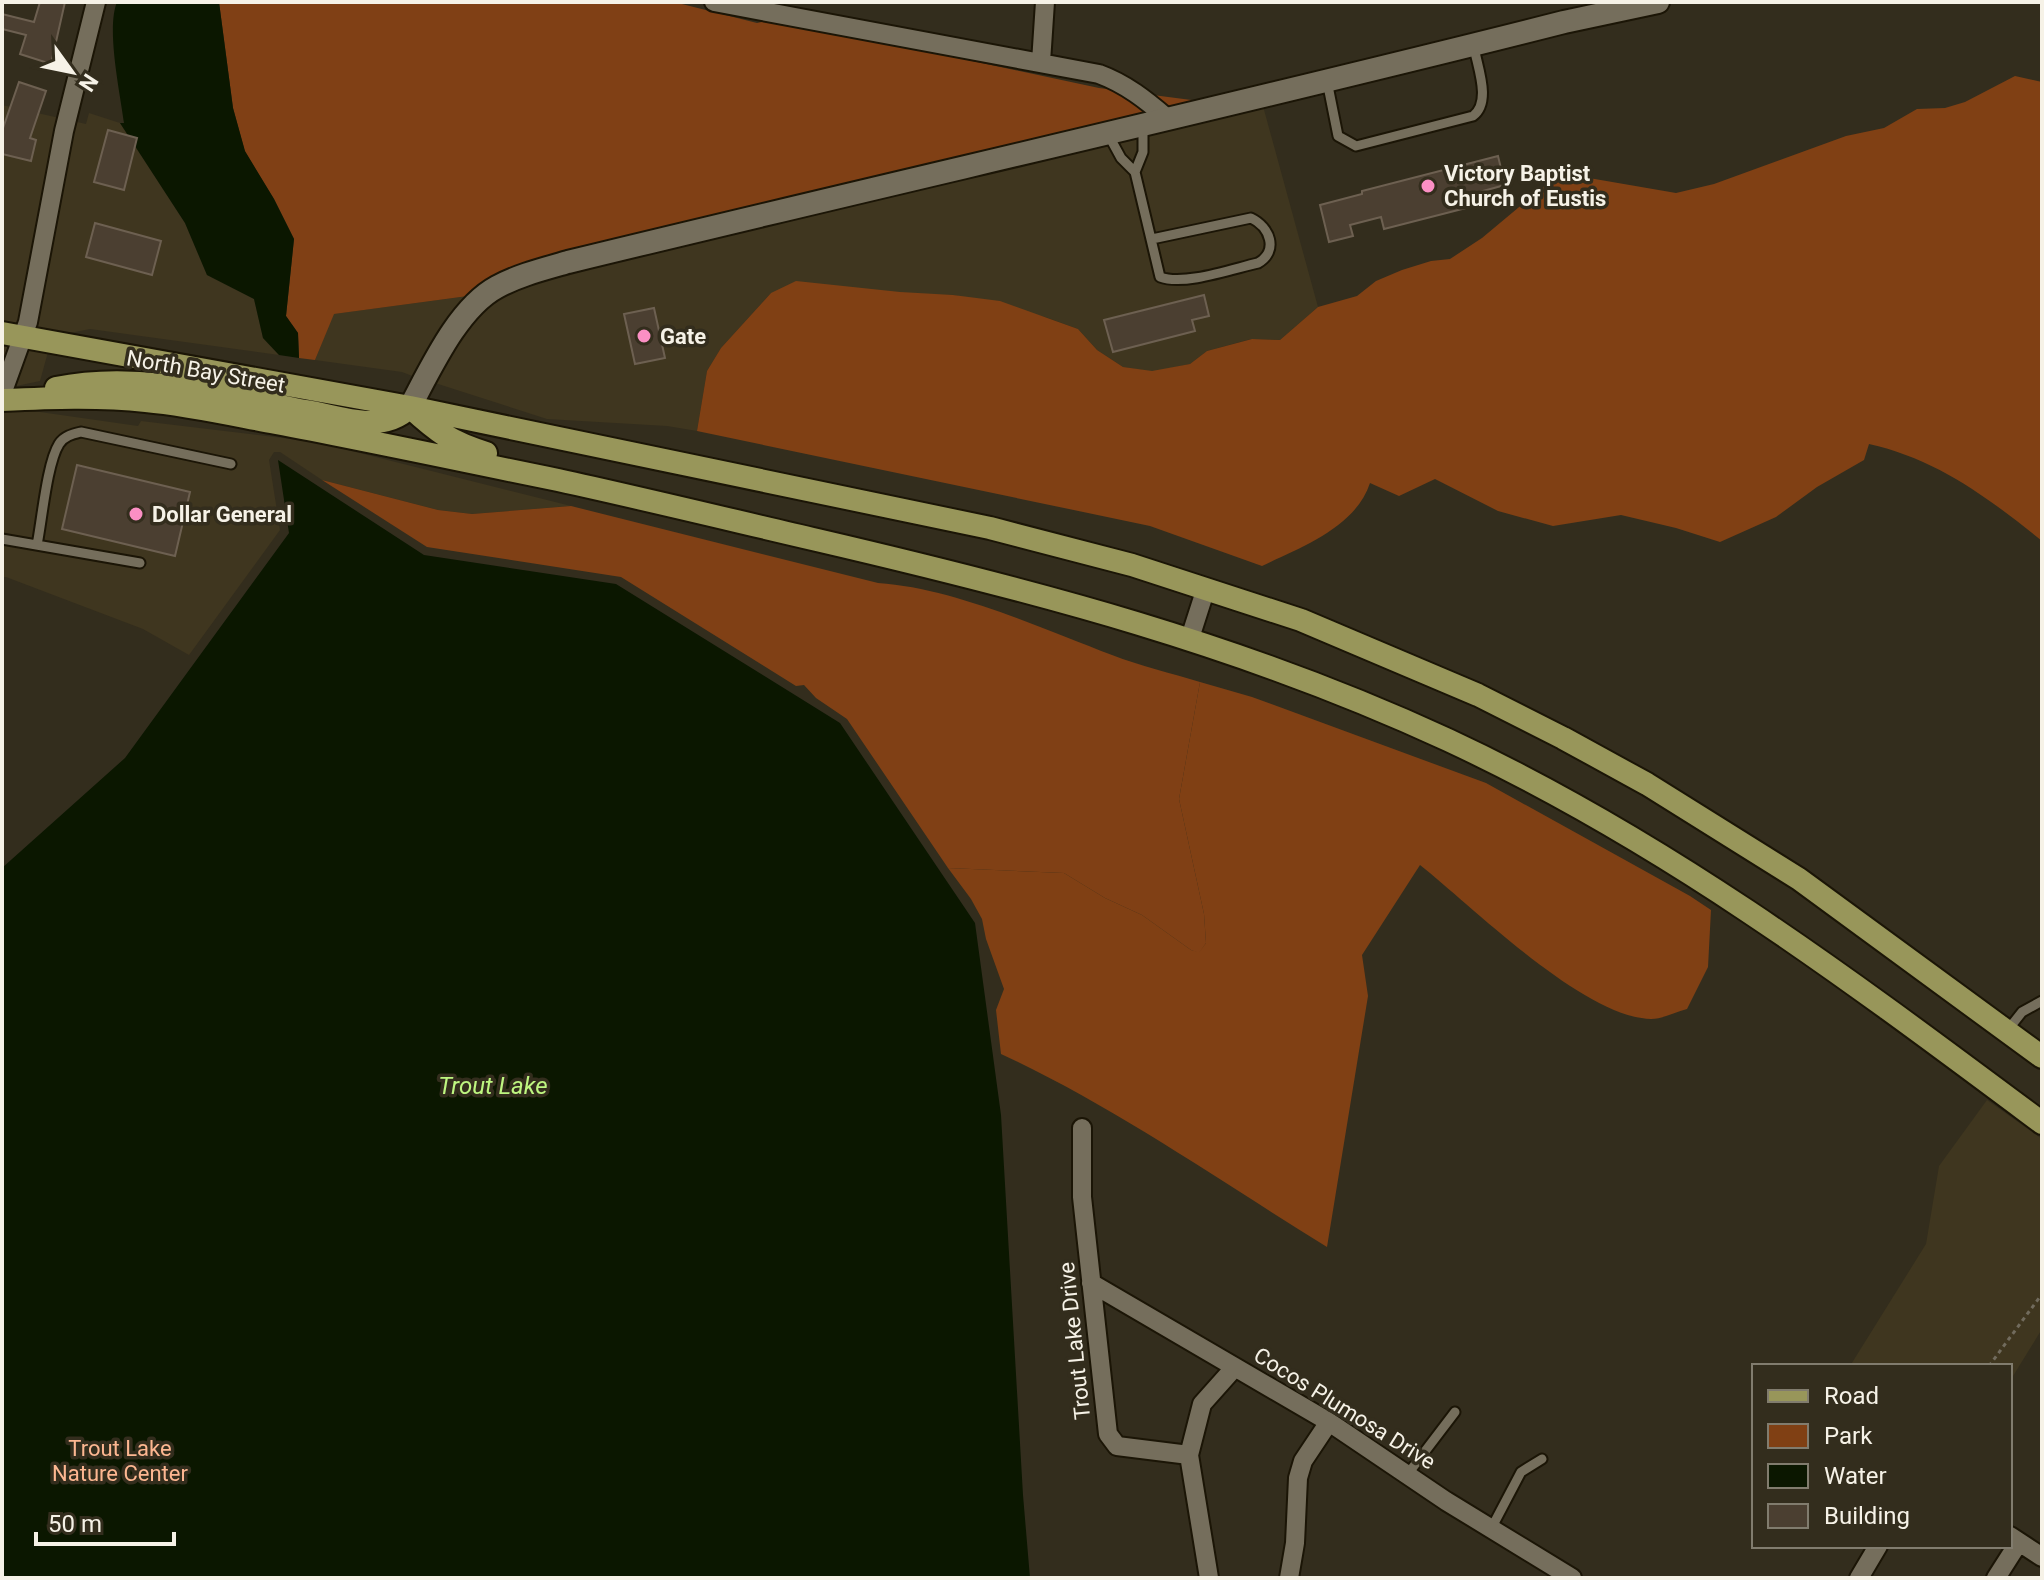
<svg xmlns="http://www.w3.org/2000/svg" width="2044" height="1580" viewBox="0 0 2044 1580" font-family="Roboto,sans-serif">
  <rect width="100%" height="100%" fill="#332d1d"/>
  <path fill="#3f361f" d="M 2,105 L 86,124 L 89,113 L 120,123 L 185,223 L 207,275 L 254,299 L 263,338 L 279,355 L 90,329 L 60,335 L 2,323 Z
    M 1263,106 L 1318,307 L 1280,340 L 1251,339 L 1207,351 L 1190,364 L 1152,372 L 1123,367 L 1097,350 L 1078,329 L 1045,317 L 954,295 L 771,293 L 721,348 L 707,371 L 697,431 L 667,426 L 547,419 L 435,383 L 458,345 L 486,307 L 523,286 L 572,271 L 879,197 L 998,171 Z
    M 468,296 L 415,377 L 402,372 L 315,360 L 333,314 Z
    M 2,343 L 48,352 L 40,381 L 2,389 Z
    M 33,408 L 33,411 L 138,426 L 141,421 L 316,442 L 571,506 L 472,514 L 438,510 L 322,480 L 280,452 L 274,452 L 269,460 L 280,530 L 189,655 L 143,629 L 6,577 L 2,577 L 2,410 Z
    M 1987,1100 L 2042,1139 L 2042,1329 L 2010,1381 L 2010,1366 L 1850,1366 L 1926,1244 L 1939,1166 Z"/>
  <path fill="#804014" d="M 2015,76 L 2042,82 L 2042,541 C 1990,499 1937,459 1869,444 L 1864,460 L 1817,487 L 1776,517 L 1720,542 L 1676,528 L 1621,515 L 1553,526 L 1498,511 L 1435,479 L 1399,496 L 1370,483 C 1355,528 1301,547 1262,566 L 1150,526 L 697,431 L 707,371 L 721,348 L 771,293 L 796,281 L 900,292 L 953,295 L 1000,301 L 1078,329 L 1097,350 L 1123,367 L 1152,371 L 1190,364 L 1207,351 L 1252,339 L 1280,340 L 1318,307 L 1357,296 L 1376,281 L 1402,270 L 1431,261 L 1450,259 L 1482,238 L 1560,173 L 1676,193 L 1714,184 L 1846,136 L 1884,128 L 1917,109 L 1945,108 L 1965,102 Z
    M 1200,682 L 1252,697 L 1486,783 L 1690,896 L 1711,910 L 1708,967 L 1687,1009 C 1676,1012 1662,1019 1651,1019 C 1583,1017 1473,907 1420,865 L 1362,955 L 1368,996 L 1327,1247 C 1220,1181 1115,1107 1001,1054 L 996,1010 L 1004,989 L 986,939 L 982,919 L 971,899 L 948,868 L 1064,873 L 1105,898 L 1142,915 L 1191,950 L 1199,952 L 1206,943 L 1204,914 L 1179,799 Z"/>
  <path fill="#804015" d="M 219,2 L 674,2 L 757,23 L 776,19 L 1099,88 L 1199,101 L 549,255 L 490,279 L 468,296 L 334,314 L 315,360 L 299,358 L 298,333 L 286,316 L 294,239 L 274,199 L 245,152 L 233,108 Z
    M 322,480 L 438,510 L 472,514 L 571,506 L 878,583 C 954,588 1040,628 1112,655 C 1140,666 1171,673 1200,682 L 1179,799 L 1204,914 L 1206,943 L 1199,953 L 1191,950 L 1142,915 L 1105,898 L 1064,873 L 948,868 L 847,719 L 816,698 L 804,685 L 796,686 L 621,577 L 427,547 Z"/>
  <path fill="#0b1700" d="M 117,2 L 219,2 L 233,108 L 245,151 L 274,199 L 294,239 L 286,316 L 298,333 L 299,358 L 279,355 L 263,338 L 254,299 L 207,275 L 185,223 L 120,123 L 124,123 C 120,92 106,29 117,2 Z
    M 278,460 L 424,555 L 616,584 L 840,723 L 975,923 L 1001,1115 L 1023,1495 L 1030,1578 L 2,1578 L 2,868 L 125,758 L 289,533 Z"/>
  <path fill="#4b3f31" stroke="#6d6051" stroke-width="2" d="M 40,2 L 65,2 L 51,64 L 20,54 L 26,35 L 2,29 L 2,14 L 34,22 Z
    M 19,82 L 46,91 L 30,138 L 36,140 L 31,161 L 2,154 L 2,131 Z
    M 108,130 L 137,138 L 124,190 L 94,182 Z
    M 1498,156 L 1505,185 L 1472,194 L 1474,206 L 1384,229 L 1381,217 L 1350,225 L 1353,236 L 1329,242 L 1320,205 L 1362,194 L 1362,191 Z
    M 95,223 L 161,241 L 152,275 L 86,257 Z
    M 1204,295 L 1209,316 L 1192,320 L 1195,331 L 1113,352 L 1104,320 Z
    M 654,308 L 665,358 L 635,364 L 624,314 Z
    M 77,465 L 190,492 L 175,556 L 62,529 Z"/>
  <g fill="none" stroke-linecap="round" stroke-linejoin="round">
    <g stroke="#1b1506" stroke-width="13">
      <path id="service" d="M 1327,81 L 1338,136 L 1356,146 L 1473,116 C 1492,102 1477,66 1474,47
        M 1109,136 L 1121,158 L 1135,172 L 1143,152 L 1143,126
        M 1135,172 L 1160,277 C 1184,286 1232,269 1258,263 C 1279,251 1270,227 1251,218 L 1152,239
        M 2,539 L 140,563
        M 37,545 C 42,520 47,463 59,444 C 64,436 73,434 81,432 L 231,464
        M 2007,1031 L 2022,1012 L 2042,1001
        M 1407,1475 L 1455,1412
        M 1491,1529 L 1521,1472 L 1542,1459"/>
    </g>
    <g stroke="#1b1506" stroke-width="22">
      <path id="minor" d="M 714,2 L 1099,74 C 1126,84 1146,100 1167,118
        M 1041,62 L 1045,2
        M 2,394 L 28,322 L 64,131 L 96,2
        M 1190,638 L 1206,588
        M 1082,1128 L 1082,1197 L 1108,1434 L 1117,1446 L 1189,1455
        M 1091,1283 L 1329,1422 L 1446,1501 L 1572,1578
        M 2010,1536 L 2042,1557
        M 1209,1578 L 1189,1455 L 1202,1404 L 1235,1367
        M 1289,1578 L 1295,1543 L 1298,1478 L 1303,1461 L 1329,1422
        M 1859,1578 L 1878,1546
        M 1996,1578 L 2019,1542"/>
    </g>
    <g stroke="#1b1506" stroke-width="26">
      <path id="secondary" d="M 410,407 C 431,368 458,308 497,287 C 519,275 544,269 568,262 C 900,181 1233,106 1564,22 L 1658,2"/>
    </g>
    <g stroke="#1b1506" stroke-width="26">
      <path id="primary" d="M 2,333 L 410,407 L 990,528 L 1132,565 L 1301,620 L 1478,695 L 1563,738 L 1647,784 L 1799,879 L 2042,1057
        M 56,388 C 139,371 224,395 305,411 C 325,414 346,421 366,422 C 384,423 398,419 410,407
        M 2,400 C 50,398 98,396 146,401 C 190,405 233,415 276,423 C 371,441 464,461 558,480 C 645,499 731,520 817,540 C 1036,591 1243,645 1448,740 C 1667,842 1850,980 2042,1123
        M 411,408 C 438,433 451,442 486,453"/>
    </g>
    <path stroke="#716b5d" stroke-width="3" stroke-dasharray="4 4" stroke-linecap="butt" d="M 1989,1366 L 2042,1294"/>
    <use href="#service" stroke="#756e5c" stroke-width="9"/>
    <use href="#minor" stroke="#756e5c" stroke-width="18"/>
    <use href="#secondary" stroke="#756e5c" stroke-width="22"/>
    <use href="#primary" stroke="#98965a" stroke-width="22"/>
  </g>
  <g fill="#fb8fc4" stroke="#332d1d" stroke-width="3">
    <circle cx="1428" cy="186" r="8"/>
    <circle cx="644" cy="336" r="8"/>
    <circle cx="136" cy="514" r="8"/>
  </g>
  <g text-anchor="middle" stroke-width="7" stroke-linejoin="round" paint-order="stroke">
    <g font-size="22" font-weight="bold" fill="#f6f2e7" stroke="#332d1d" text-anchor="start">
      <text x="1444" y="181">Victory Baptist<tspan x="1444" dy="25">Church of Eustis</tspan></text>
      <text x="660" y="344">Gate</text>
      <text x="152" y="522">Dollar General</text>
    </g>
    <g font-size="22" fill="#f6f2e7" stroke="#332d1d">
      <text transform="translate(206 371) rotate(10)" y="8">North Bay Street</text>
      <text transform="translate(1074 1341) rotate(-96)" y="8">Trout Lake Drive</text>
      <text transform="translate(1345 1408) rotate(32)" y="8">Cocos Plumosa Drive</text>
    </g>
    <g font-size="22" fill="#fdb791" stroke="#332d1d">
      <text x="120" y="1456">Trout Lake<tspan x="120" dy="25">Nature Center</tspan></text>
    </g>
    <g font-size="24" font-style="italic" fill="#bef680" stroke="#332d1d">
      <text x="493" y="1094">Trout Lake</text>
    </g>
  </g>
  <rect width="2044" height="1580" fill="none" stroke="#f6f2e7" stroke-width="8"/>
  <rect x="1752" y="1364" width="260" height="184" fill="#332d1d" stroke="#817c6e" stroke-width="2"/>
  <rect x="1768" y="1390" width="40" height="12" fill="#98965a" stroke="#817c6e" stroke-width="2"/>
  <text x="1824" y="1404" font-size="24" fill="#f6f2e7">Road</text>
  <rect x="1768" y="1424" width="40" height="24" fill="#804014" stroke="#817c6e" stroke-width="2"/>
  <text x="1824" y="1444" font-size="24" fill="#f6f2e7">Park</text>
  <rect x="1768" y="1464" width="40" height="24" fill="#0b1700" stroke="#817c6e" stroke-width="2"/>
  <text x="1824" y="1484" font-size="24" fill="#f6f2e7">Water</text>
  <rect x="1768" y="1504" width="40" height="24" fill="#4b3f31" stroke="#817c6e" stroke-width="2"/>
  <text x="1824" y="1524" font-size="24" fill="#f6f2e7">Building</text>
  <g transform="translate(72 72) rotate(123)" stroke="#332d1d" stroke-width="6" paint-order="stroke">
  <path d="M0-6L14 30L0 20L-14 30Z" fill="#f6f2e7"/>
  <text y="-12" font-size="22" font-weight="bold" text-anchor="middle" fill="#f6f2e7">N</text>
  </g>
  <path d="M36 1532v12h138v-12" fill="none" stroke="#f6f2e7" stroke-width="4"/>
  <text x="48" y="1532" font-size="24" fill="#f6f2e7" stroke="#332d1d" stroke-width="6" paint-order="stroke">50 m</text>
</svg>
